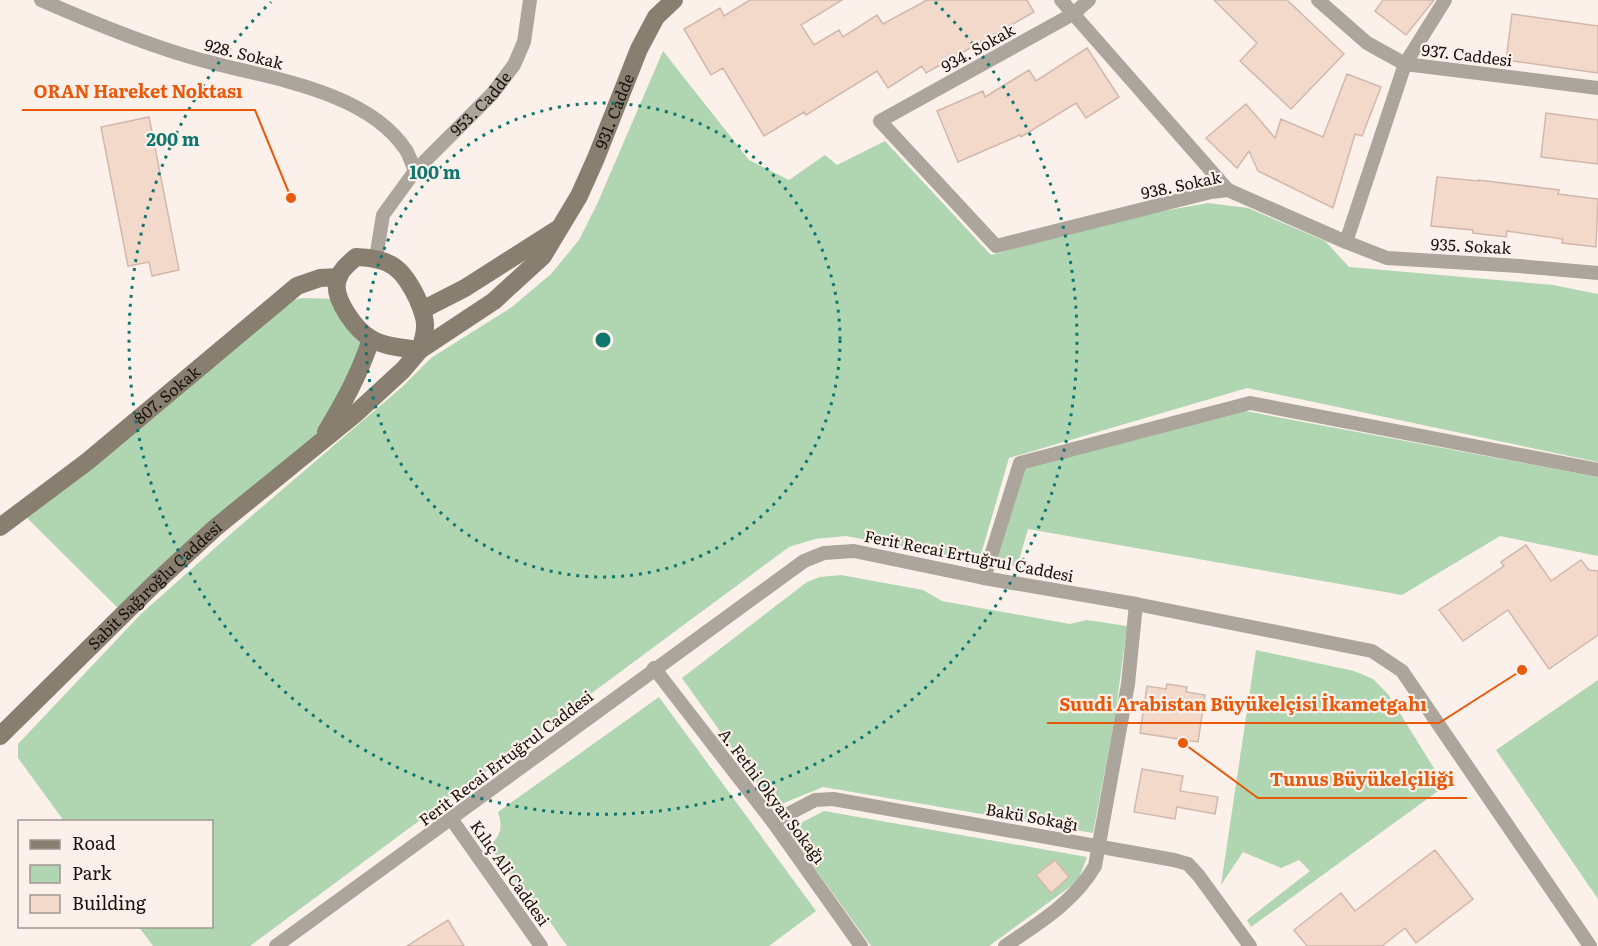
<svg xmlns="http://www.w3.org/2000/svg" width="1598" height="946" viewBox="0 0 1598 946" font-family="Literata,serif">
  <rect width="100%" height="100%" fill="#fbf0ea"/>
  <path fill="#afd5b1" d="M 663,51 L 749,160 L 789,180 L 825,155 L 837,165 L 885,141 L 991,255 L 1124,218 L 1208,203 L 1248,208 L 1325,241 L 1349,267 L 1553,285 L 1598,294 L 1598,462 L 1247,388 L 1009,458 L 979,561 L 846,536 L 815,539 L 789,547 L 250,946 L 153,946 L 139,927 L 212,926 L 212,822 L 64,821 L 18,758 L 18,744 L 141,614 L 234,531 L 402,387 L 431,358 L 512,307 L 551,274 L 579,240 L 598,202 Z
    M 302,298 L 339,299 L 371,339 L 319,444 L 124,614 L 21,512 L 290,301 Z
    M 1245,411 L 1598,477 L 1598,556 L 1500,536 L 1402,595 L 1028,529 L 1017,567 L 994,561 L 1025,467 Z
    M 841,575 L 923,590 L 942,601 L 1070,624 L 1087,620 L 1127,626 L 1115,717 L 1093,833 L 823,787 L 774,807 L 682,678 L 807,582 L 820,577 Z
    M 1256,650 L 1354,671 L 1373,679 L 1388,694 L 1445,786 L 1251,927 L 1247,920 L 1310,871 L 1299,860 L 1281,868 L 1243,852 L 1221,885 Z
    M 1598,680 L 1598,899 L 1496,750 Z
    M 659,697 L 816,911 L 769,946 L 567,946 L 534,899 L 521,890 L 489,846 C 501,835 503,828 498,812 Z
    M 824,811 L 1087,857 L 1078,881 L 989,946 L 871,946 L 787,830 Z"/>
  <path fill="#f3d9ca" stroke="#d2b8ab" stroke-width="1.5" d="M 750,0 L 842,0 L 801,25 L 814,45 L 839,30 L 843,37 L 877,15 L 883,24 L 927,0 L 1027,0 L 1034,12 L 926,73 L 922,66 L 888,88 L 877,71 L 806,115 L 804,112 L 764,136 L 723,68 L 711,75 L 684,29 L 720,8 L 724,16 Z
    M 1214,0 L 1287,0 L 1344,54 L 1291,109 L 1240,61 L 1257,43 Z
    M 1383,0 L 1434,0 L 1406,35 L 1375,11 Z
    M 1512,14 L 1598,26 L 1598,73 L 1506,60 Z
    M 1087,48 L 1119,97 L 1086,118 L 1076,103 L 1021,137 L 1020,135 L 958,162 L 937,111 L 983,91 L 985,97 L 1029,70 L 1036,81 Z
    M 1347,74 L 1381,87 L 1362,136 L 1355,134 L 1333,208 L 1258,171 L 1249,151 L 1237,168 L 1206,138 L 1246,104 L 1275,138 L 1281,119 L 1323,137 Z
    M 1546,113 L 1598,120 L 1598,164 L 1541,157 Z
    M 149,117 L 179,270 L 152,276 L 149,262 L 128,266 L 101,127 Z
    M 1437,177 L 1479,181 L 1479,180 L 1559,190 L 1558,194 L 1598,199 L 1596,247 L 1562,243 L 1563,239 L 1507,231 L 1506,237 L 1473,233 L 1473,230 L 1431,226 Z
    M 1526,545 L 1551,581 L 1581,560 L 1589,570 L 1598,571 L 1598,635 L 1549,669 L 1508,610 L 1463,641 L 1439,610 L 1504,566 L 1501,562 Z
    M 1167,684 L 1187,687 L 1186,692 L 1205,695 L 1198,742 L 1140,733 L 1147,686 L 1166,689 Z
    M 1142,769 L 1183,776 L 1180,791 L 1218,797 L 1215,814 L 1177,807 L 1175,819 L 1134,812 Z
    M 1435,850 L 1473,899 L 1416,943 L 1405,928 L 1382,946 L 1307,946 L 1294,930 L 1341,893 L 1355,911 Z
    M 1055,860 L 1069,877 L 1051,893 L 1036,875 Z
    M 448,920 L 464,946 L 407,946 Z"/>
  <g fill="none" stroke-linecap="round" stroke-linejoin="round">
    <g stroke="#aba59b" stroke-width="14">
      <path d="M 41,0 C 89,21 137,41 187,56 C 255,77 364,86 406,150 C 410,157 412,164 415,171"/>
      <path d="M 1061,0 L 1228,190"/>
      <path d="M 1089,0 L 1073,14 L 880,121 L 996,246 L 1211,192 L 1228,190 L 1346,242 L 1387,258 L 1519,266 L 1598,273"/>
      <path d="M 1318,0 L 1367,43 L 1405,64 L 1598,88"/>
      <path d="M 1346,242 L 1405,64 L 1445,0"/>
      <path id="s1" d="M 376,258 L 383,215 L 415,171 L 492,94 L 514,65 L 524,42 L 530,0"/>
      <path d="M 984,578 L 1020,463 L 1250,403 L 1598,470"/>
      <path d="M 654,668 L 773,822 L 861,946"/>
      <path d="M 452,820 L 541,946"/>
      <path d="M 773,822 L 815,800 L 833,799 L 1174,860 L 1188,864 L 1199,876 L 1250,946"/>
      <path d="M 276,946 C 453,819 627,688 804,561 L 824,553 L 854,551 L 984,578 L 1136,604 L 1372,651 L 1402,671 L 1590,946"/>
      <path d="M 1005,946 C 1039,923 1074,902 1095,866 L 1128,684 L 1136,604"/>
    </g>
    <g stroke="#887f71" stroke-width="18">
      <path d="M 356,257 C 391,258 403,268 418,300 C 421,308 426,318 425,327 C 425,335 422,343 420,350 C 404,348 384,347 370,338 C 356,330 334,300 337,283 C 338,272 348,264 356,257 Z"/>
      <path d="M 422,310 L 465,288 L 556,230"/>
      <path d="M 326,432 C 344,402 360,373 371,339"/>
      <path id="s2" d="M 0,527 L 88,461 L 297,286 L 320,278 L 339,277"/>
      <path id="s3" d="M 0,736 L 153,585 L 215,528 L 354,415 L 403,370 L 420,350 L 494,301 L 543,256 L 579,196 L 596,158 L 639,49 L 656,17 L 674,0"/>
    </g>
  </g>
  <g fill="none" stroke="#0f766e" stroke-width="3" stroke-dasharray="3 6">
    <circle cx="603" cy="340" r="237"/>
    <path d="M935 2A474 474 0 1 1 271 2"/>
  </g>
  <g text-anchor="middle" stroke-width="4.5" stroke-linejoin="round" paint-order="stroke">
    <g font-size="16" fill="#1b120d" stroke="#fbf0ea">
      <text transform="translate(978 48) rotate(-29)" y="6">934. Sokak</text>
      <text transform="translate(244 54) rotate(14)" y="6">928. Sokak</text>
      <text transform="translate(1467 55) rotate(7)" y="6">937. Caddesi</text>
      <text dy="6" stroke="none"><textPath href="#s1" startOffset="192">953. Cadde</textPath></text>
      <text dy="6" stroke="none"><textPath href="#s3" startOffset="888">931. Cadde</textPath></text>
      <text transform="translate(1181 185) rotate(-12)" y="6">938. Sokak</text>
      <text transform="translate(1471 246) rotate(3)" y="6">935. Sokak</text>
      <text dy="6" stroke="none"><textPath href="#s2" startOffset="213">807. Sokak</textPath></text>
      <text transform="translate(969 556) rotate(11)" y="6">Ferit Recai Ertuğrul Caddesi</text>
      <text dy="6" stroke="none"><textPath href="#s3" startOffset="216">Sabit Sağıroğlu Caddesi</textPath></text>
      <text transform="translate(506 758) rotate(-37)" y="6">Ferit Recai Ertuğrul Caddesi</text>
      <text transform="translate(772 796) rotate(53)" y="6">A. Fethi Okyar Sokağı</text>
      <text transform="translate(1032 817) rotate(10)" y="6">Bakü Sokağı</text>
      <text transform="translate(510 873) rotate(55)" y="6">Kılıç Ali Caddesi</text>
    </g>
  </g>
  <circle cx="603" cy="340" r="9" fill="#0f766e" stroke="#fbf0ea" stroke-width="3"/>
  <g font-size="18" text-anchor="middle" font-weight="bold" fill="#0f766e" stroke="#fbf0ea" stroke-width="4.5" stroke-linejoin="round" paint-order="stroke">
    <text x="173" y="146">200 m</text>
    <text x="435" y="179">100 m</text>
  </g>
  <path fill="none" stroke="#e8590c" stroke-width="2" d="M291 198L255 110H22M1522 670L1439 723H1047M1183 743L1258 798H1467"/>
  <g fill="#e8590c" stroke="#fbf0ea" stroke-width="2">
    <circle cx="291" cy="198" r="6"/>
    <circle cx="1522" cy="670" r="6"/>
    <circle cx="1183" cy="743" r="6"/>
  </g>
  <g font-size="18" text-anchor="middle" font-weight="bold" fill="#e8590c" stroke="#fbf0ea" stroke-width="4.5" stroke-linejoin="round" paint-order="stroke">
    <text x="138" y="98">ORAN Hareket Noktası</text>
    <text x="1243" y="711">Suudi Arabistan Büyükelçisi İkametgahı</text>
    <text x="1362" y="786">Tunus Büyükelçiliği</text>
  </g>
  <rect x="18" y="820" width="195" height="108" fill="#fbf0ea" stroke="#a19792" stroke-width="1.5"/>
  <rect x="30" y="840" width="30" height="9" fill="#887f71" stroke="#a19792" stroke-width="1.5"/>
  <text x="72" y="850" font-size="18" fill="#1b120d">Road</text>
  <rect x="30" y="865" width="30" height="18" fill="#afd5b1" stroke="#a19792" stroke-width="1.5"/>
  <text x="72" y="880" font-size="18" fill="#1b120d">Park</text>
  <rect x="30" y="895" width="30" height="18" fill="#f3d9ca" stroke="#a19792" stroke-width="1.5"/>
  <text x="72" y="910" font-size="18" fill="#1b120d">Building</text>
</svg>
